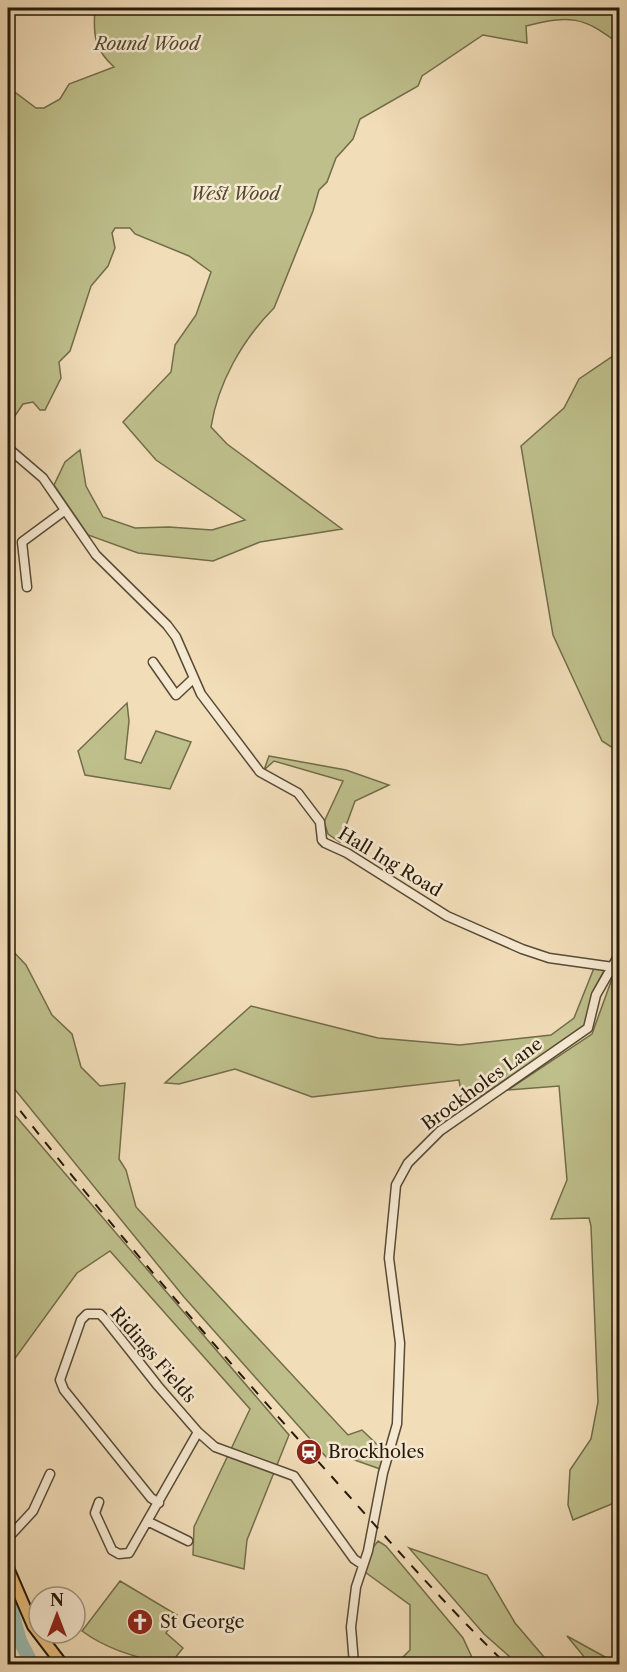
<svg xmlns="http://www.w3.org/2000/svg" width="627" height="1672" viewBox="0 0 627 1672" font-family="'Libre Caslon Text',serif">
  <rect width="100%" height="100%" fill="#f1ddb8"/>
  <filter id="stains"><feTurbulence type="fractalNoise" baseFrequency=".00333" numOctaves="4"/><feColorMatrix values="0 0 0 0 .2 0 0 0 0 .09 0 0 0 0 .02 0 0 0 .5 -.17"/></filter>
  <radialGradient id="worn" r=".72"><stop offset=".6" stop-color="#630" stop-opacity="0"/><stop offset="1" stop-color="#630" stop-opacity=".3"/></radialGradient>
  <path fill="#bebf8b" stroke="#726c4a" stroke-width="1.5" d="M 95,8 L 619,8 L 619,44 C 583,16 570,15 526,26 L 527,43 L 483,35 L 422,76 L 418,86 L 360,119 L 353,139 L 336,158 L 327,182 L 319,190 L 313,211 L 274,308 C 242,340 218,383 211,427 L 227,444 L 342,529 L 260,542 L 213,561 L 138,553 L 88,535 L 54,485 L 65,462 L 80,450 L 86,486 L 103,517 L 135,528 L 169,527 L 212,530 L 245,520 L 156,460 L 123,422 L 171,372 L 175,345 L 196,315 L 211,272 L 189,256 L 135,234 L 130,228 L 115,228 L 112,233 L 115,248 L 108,266 L 91,286 L 70,351 L 59,362 L 61,378 L 45,410 L 40,410 L 33,402 L 23,404 L 8,426 L 8,87 L 36,108 L 44,108 L 60,99 L 69,84 L 114,67 C 94,49 93,34 95,8 Z
    M 619,352 L 620,459 L 614,479 L 620,552 L 619,752 L 602,741 L 553,635 L 521,446 L 564,408 L 579,379 Z
    M 127,703 L 129,721 L 125,759 L 141,763 L 156,731 L 191,742 L 170,789 L 85,775 L 78,751 Z
    M 269,756 L 346,770 L 389,785 L 355,801 L 340,842 L 328,834 L 324,822 L 343,781 L 274,761 L 264,770 Z
    M 8,946 L 26,965 L 52,1015 L 72,1034 L 81,1067 L 100,1086 L 125,1083 L 119,1159 L 126,1170 L 136,1207 L 348,1435 L 362,1430 L 385,1452 L 380,1469 L 335,1453 L 327,1458 L 184,1297 L 8,1081 Z
    M 594,968 L 605,969 L 594,989 L 586,1025 L 464,1108 L 459,1080 L 312,1097 L 235,1069 L 179,1084 L 165,1083 L 251,1006 L 378,1038 L 460,1045 L 551,1035 L 574,1018 Z
    M 613,976 L 620,978 L 620,1233 L 614,1236 L 616,1284 L 620,1287 L 619,1501 L 573,1520 L 568,1505 L 570,1470 L 591,1439 L 598,1402 L 591,1226 L 589,1218 L 551,1219 L 567,1180 L 559,1086 L 508,1090 L 592,1034 Z
    M 8,1107 L 289,1435 L 247,1540 L 244,1569 L 193,1555 L 194,1527 L 250,1409 L 110,1251 L 77,1273 L 8,1368 Z
    M 378,1541 L 386,1546 L 463,1638 L 475,1664 L 396,1664 L 410,1650 L 410,1605 L 365,1572 L 372,1549 Z
    M 409,1548 L 487,1575 L 515,1623 L 550,1664 L 518,1664 L 484,1634 Z
    M 120,1581 L 177,1615 L 166,1633 L 183,1648 L 170,1664 C 140,1659 106,1649 82,1631 Z
    M 567,1636 L 616,1663 L 618,1664 L 590,1664 Z"/>
  <g fill="none" stroke-linecap="round" stroke-linejoin="round">
    <path stroke="#6c7a6e" stroke-width="2" d="M 365,8 L 372,8
      M 533,8 L 538,9"/>
    <path stroke="#9bbbb1" stroke-width="14" d="M 8,1598 L 20,1641 L 32,1664"/>
    <g stroke="#584a36" stroke-width="11">
      <path id="minor" d="M 8,448 L 43,478 L 96,555 L 167,625 L 176,637 L 201,694 L 260,772 L 298,793 L 320,822 L 322,840 L 325,843 L 347,853 L 447,916 L 522,949 L 549,958 L 620,968
        M 27,587 L 22,542 L 64,511
        M 153,662 L 176,695 L 193,679
        M 99,1502 L 95,1513 L 112,1550 L 119,1554 L 129,1553 L 198,1432
        M 159,1503 L 151,1498 L 64,1390 L 60,1380 L 81,1320 L 87,1314 L 100,1314 L 105,1319 L 158,1386 L 198,1432 L 215,1447 L 294,1476 L 354,1559 L 363,1565
        M 149,1522 L 188,1541
        M 8,1538 L 33,1511 L 50,1474
        M 354,1664 L 351,1627 L 356,1587 L 368,1551 L 383,1473 L 397,1424 L 400,1343 L 389,1258 L 396,1185 L 408,1163 L 440,1131 L 588,1028 L 596,995 L 620,953"/>
    </g>
    <g stroke="#25190a" stroke-width="14">
      <path id="major" d="M 8,1568 L 33,1626 L 62,1664"/>
    </g>
    <use href="#minor" stroke="#f6e9d1" stroke-width="8"/>
    <use href="#major" stroke="#e8be7c" stroke-width="10"/>
    <path stroke="#25190a" stroke-width="2" stroke-dasharray="10 10" stroke-linecap="butt" d="M 8,1095 C 105,1220 209,1340 315,1458 C 378,1528 439,1599 506,1664"/>
  </g>
  <defs>
    <g id="station-disc" transform="scale(1.35)"><circle r="9.5" fill="#8f2418" stroke="#f6e9d1"/><path d="M-3-6H3Q5-6 5-4V2Q5 4 3 4L4.5 6H3L1.5 4h-3L-3 6H-4.5L-3 4Q-5 4-5 2V-4Q-5-6-3-6ZM-3.5-4v3h7v-3ZM-3.5 1v1.5H-2V1ZM2 1v1.5H3.5V1Z" fill="#fff"/></g>
    <g id="church-disc" transform="scale(1.35)"><circle r="9.5" fill="#8f2418" stroke="#f6e9d1"/><path d="M-1.2-6h2.4v3.5h3.3v2.4h-3.3V6h-2.4V-.1h-3.3v-2.4h3.3Z" fill="#fff"/></g>
  </defs>
  <g fill-rule="evenodd">
    <use href="#station-disc" x="309" y="1452"/>
    <use href="#church-disc" x="140" y="1622"/>
  </g>
  <g text-anchor="middle" stroke-width="5" stroke-linejoin="round" paint-order="stroke">
    <g font-size="18" font-style="italic" fill="#534b31" stroke="#f6e9d1">
      <text x="147" y="50">Round Wood</text>
      <text x="235" y="200">West Wood</text>
    </g>
    <g font-size="18" fill="#25190a" stroke="#f6e9d1">
      <text transform="translate(390 862) rotate(31)" y="6">Hall Ing Road</text>
      <text transform="translate(482 1084) rotate(-36)" y="6">Brockholes Lane</text>
      <text transform="translate(153 1355) rotate(49)" y="6">Ridings Fields</text>
    </g>
    <g font-size="18" fill="#25190a" stroke="#f6e9d1" text-anchor="start">
      <text x="328" y="1458">Brockholes</text>
      <text x="160" y="1628">St George</text>
    </g>
  </g>
  <rect width="627" height="1672" fill="none" stroke="#f1ddb8" stroke-width="30"/>
  <rect x="9" y="9" width="609" height="1654" fill="none" stroke="#25190a" stroke-width="3"/>
  <rect x="15" y="15" width="597" height="1642" fill="none" stroke="#25190a" stroke-width="1.5"/>
  <g transform="translate(57 1615)"><circle r="28" fill="#f6e9d1" stroke="#a29681" stroke-width="1.5"/>
  <path d="M0-4.5L10 22L0 15L-10 22Z" fill="#8f2418"/>
  <text y="-9" font-size="16" font-weight="bold" text-anchor="middle" fill="#25190a">N</text>
  </g>
  <rect width="100%" height="100%" filter="url(#stains)"/>
  <rect width="100%" height="100%" fill="url(#worn)"/>
</svg>
